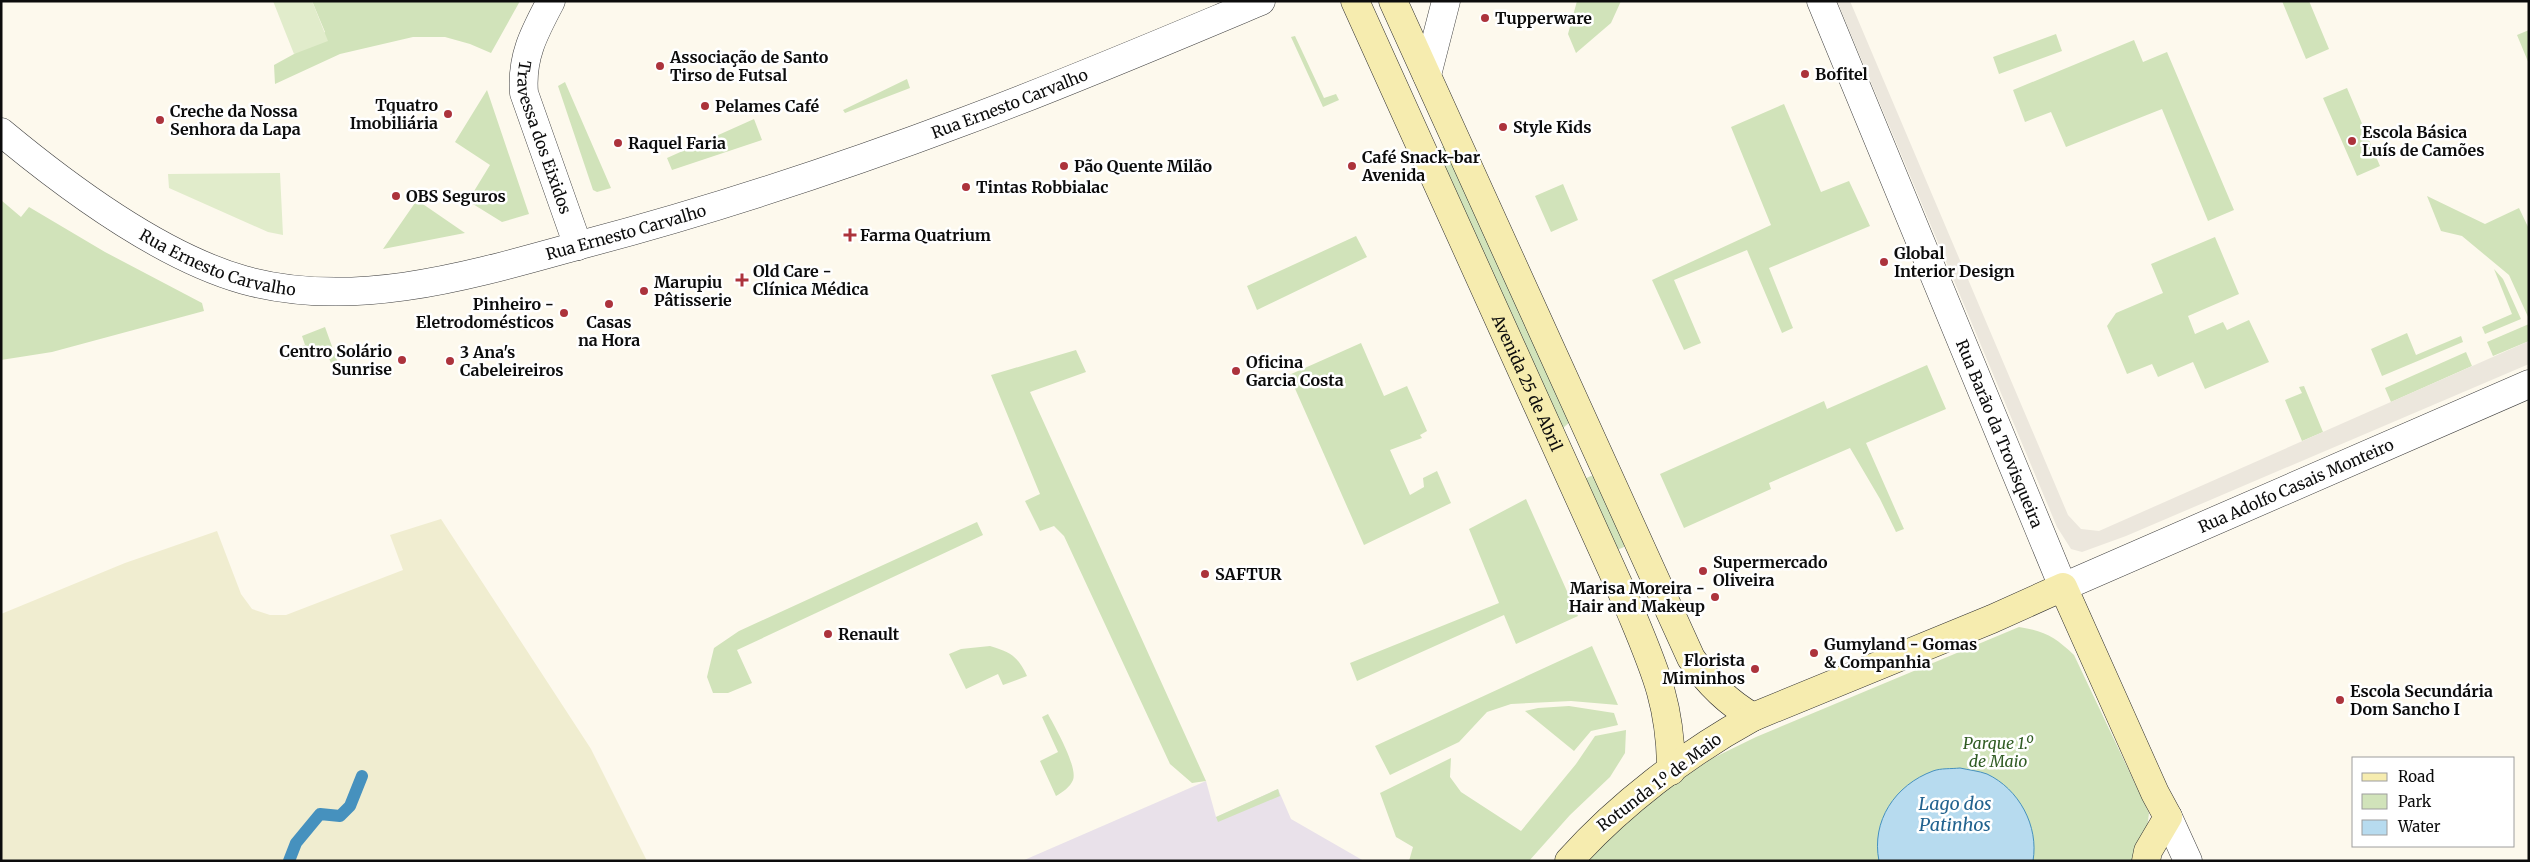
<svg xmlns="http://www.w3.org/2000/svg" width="2530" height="862" viewBox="0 0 2530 862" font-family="Merriweather,serif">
  <rect width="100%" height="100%" fill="#fdf9ed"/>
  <path fill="#e9e1ea" d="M 1206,781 L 1216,817 L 1278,789 L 1291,819 L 1364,861 L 1022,861 Z"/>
  <path fill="#f0edd0" d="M 441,519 L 591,749 L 647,861 L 1,861 L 1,614 L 125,563 L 217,531 L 241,594 L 252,609 L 270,615 L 286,615 L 403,570 L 390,535 Z"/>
  <path fill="#d1e3ba" d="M 312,1 L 520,1 L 491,53 L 470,44 L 445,37 L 413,37 L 340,54 L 275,84 L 274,65 L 294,54 L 325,32 Z
    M 1577,1 L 1621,1 L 1611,23 L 1576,53 L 1568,34 Z
    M 2282,1 L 2309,1 L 2329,49 L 2306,59 Z
    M 2529,30 L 2529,64 L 2517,35 Z
    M 2056,34 L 2062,51 L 1999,74 L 1993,57 Z
    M 1295,36 L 1324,98 L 1336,94 L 1339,100 L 1323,107 L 1291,37 Z
    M 2134,40 L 2143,62 L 2167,52 L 2234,210 L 2208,221 L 2162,109 L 2066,147 L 2051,112 L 2025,122 L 2013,90 Z
    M 907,79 L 910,88 L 845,113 L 843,110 Z
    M 565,82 L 611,188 L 597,192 L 593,190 L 558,86 Z
    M 2347,88 L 2380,166 L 2357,176 L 2323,98 Z
    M 487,90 L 529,214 L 502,222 L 468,201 L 490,165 L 455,142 Z
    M 1784,104 L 1821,192 L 1849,181 L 1870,226 L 1769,268 L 1793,328 L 1782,333 L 1747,250 L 1674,280 L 1701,343 L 1684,350 L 1652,280 L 1771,225 L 1731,127 Z
    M 754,119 L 762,140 L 672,170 L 667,158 Z
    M 1447,145 L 1571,421 L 1563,428 L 1558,428 L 1433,151 Z
    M 1563,184 L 1578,220 L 1551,232 L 1535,196 Z
    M 2427,196 L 2485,224 L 2519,208 L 2529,229 L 2529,319 L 2509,275 L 2462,236 L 2441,231 Z
    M 1,200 L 21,217 L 29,207 L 105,252 L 202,303 L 204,311 L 52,352 L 1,360 Z
    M 417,200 L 465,233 L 383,249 Z
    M 1356,236 L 1367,257 L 1257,310 L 1247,286 Z
    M 2215,237 L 2239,294 L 2188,316 L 2195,334 L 2223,322 L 2227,330 L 2249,320 L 2269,362 L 2205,389 L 2193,362 L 2158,377 L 2152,364 L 2127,374 L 2107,326 L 2116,313 L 2163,293 L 2151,264 Z
    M 2494,269 L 2503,279 L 2521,319 L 2485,334 L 2482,327 L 2512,314 Z
    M 2529,324 L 2529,341 L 2493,356 L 2487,342 Z
    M 325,327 L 338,363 L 332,365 L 323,346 L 288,360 L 285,352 L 305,345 L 302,336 Z
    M 2407,333 L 2416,355 L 2461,336 L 2463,342 L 2382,376 L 2371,349 Z
    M 1361,343 L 1384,396 L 1407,386 L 1427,431 L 1420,435 L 1422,438 L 1390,450 L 1410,495 L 1424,487 L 1423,478 L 1437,471 L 1451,503 L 1364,545 L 1289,375 Z
    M 1076,350 L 1086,372 L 1030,392 L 1206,781 L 1192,783 L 1170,764 L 1064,536 L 1054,526 L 1040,531 L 1025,501 L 1040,494 L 991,375 Z
    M 2466,352 L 2472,366 L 2391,402 L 2385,388 Z
    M 1927,365 L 1946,409 L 1866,443 L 1904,529 L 1896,532 L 1880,499 L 1850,448 L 1769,483 L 1771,489 L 1684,528 L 1660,474 L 1824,401 L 1827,409 Z
    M 2304,386 L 2323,432 L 2302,441 L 2285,400 L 2302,393 L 2299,387 Z
    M 1591,476 L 1596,477 L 1626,544 L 1624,547 L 1617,550 L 1584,479 Z
    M 1526,499 L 1578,616 L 1516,644 L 1504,615 L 1357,681 L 1350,663 L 1499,603 L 1469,529 Z
    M 977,522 L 983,535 L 737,650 L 752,683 L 728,693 L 713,693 L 707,677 L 714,648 L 739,631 Z
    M 2019,627 C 2045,631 2055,637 2074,655 L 2149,813 L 2147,829 L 2134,861 L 1582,861 L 1605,836 L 1666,789 L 1711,759 L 1756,737 Z
    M 990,646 C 1010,652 1018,656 1027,676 L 1003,685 L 998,674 L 966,689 L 949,654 L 961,649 Z
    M 1592,646 L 1618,705 L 1571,701 L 1511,704 L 1487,712 L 1459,742 L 1390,775 L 1375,746 Z
    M 1569,706 L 1614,713 L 1618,725 L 1591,731 L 1574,751 L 1525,711 L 1538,708 Z
    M 1048,714 C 1055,727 1078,767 1073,780 C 1070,787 1063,792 1056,796 L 1040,761 L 1058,752 L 1042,717 Z
    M 1626,730 L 1625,753 L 1610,777 L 1570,815 L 1529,861 L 1409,861 L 1413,847 L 1396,837 L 1380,793 L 1451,758 L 1450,777 L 1461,792 L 1521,831 L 1576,764 L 1595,736 Z
    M 1278,789 L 1280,796 L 1218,822 L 1216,817 Z"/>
  <path fill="#e1eccb" d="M 273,1 L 312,1 L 328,41 L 294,54 Z
    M 280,173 L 283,235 L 268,232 L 169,188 L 168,174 Z"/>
  <path fill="#ece7dd" d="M 1837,1 L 1850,1 L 2068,515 L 2081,529 L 2099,531 L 2529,341 L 2529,364 L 2126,536 L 2082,552 L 2071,549 L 2057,527 Z"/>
  <path fill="#b7dbef" stroke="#4691be" d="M 1960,768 C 1969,770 1979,771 1987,774 C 2019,789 2039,826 2033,861 L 1879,861 C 1871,821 1895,785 1933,771 C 1941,768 1951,769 1960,768 Z"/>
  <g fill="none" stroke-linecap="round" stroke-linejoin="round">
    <path stroke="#4691be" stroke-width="12" d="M 289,861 L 296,843 L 320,814 L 340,816 L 350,806 L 362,776"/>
    <g stroke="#3f3f3f" stroke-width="29">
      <g id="minor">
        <path id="s1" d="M 551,1 C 534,33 521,57 524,93 L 578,246"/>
        <path id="s2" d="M 1821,1 L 2063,587"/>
        <path d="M 1427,75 L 1446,1"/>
      </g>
    </g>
    <g stroke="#3f3f3f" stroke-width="29">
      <g id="tertiary">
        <path id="s3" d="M 1,132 C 66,186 162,257 244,280 C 357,311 475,274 584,244 C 713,210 840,168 965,121 C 1065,84 1163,42 1261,1"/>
        <path id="s4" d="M 2063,587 L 2529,384"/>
        <path d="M 2168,817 L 2188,861"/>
      </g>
    </g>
    <g stroke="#2e2e2e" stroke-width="29">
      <g id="secondary">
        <path id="s5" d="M 1355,1 L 1630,610 C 1655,670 1671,705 1671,771"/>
        <path d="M 1393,1 L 1691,658 C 1708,683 1727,702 1753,717"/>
        <path d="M 1569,861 C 1619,805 1687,753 1753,717 L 1992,619 L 2063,587 L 2155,793 L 2168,817 L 2148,851 L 2146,861"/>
      </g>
    </g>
    <use href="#minor" stroke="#fff" stroke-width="28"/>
    <use href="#tertiary" stroke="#fff" stroke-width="28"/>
    <use href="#secondary" stroke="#f6ecaf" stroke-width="28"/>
  </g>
  <g fill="#ac333c" stroke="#fff" stroke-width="2">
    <circle cx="1485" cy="18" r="5"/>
    <circle cx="660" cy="66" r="5"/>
    <circle cx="1805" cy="74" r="5"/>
    <circle cx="705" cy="106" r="5"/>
    <circle cx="448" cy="114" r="5"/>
    <circle cx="160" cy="120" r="5"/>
    <circle cx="1503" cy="127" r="5"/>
    <circle cx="2352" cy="141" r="5"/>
    <circle cx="618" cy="143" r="5"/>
    <circle cx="1064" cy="166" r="5"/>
    <circle cx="1352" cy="166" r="5"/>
    <circle cx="966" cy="187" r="5"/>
    <circle cx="396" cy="196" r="5"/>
    <path d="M847.5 227.5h5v5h5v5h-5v5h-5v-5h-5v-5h5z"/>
    <circle cx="1884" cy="262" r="5"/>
    <path d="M739.5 272.5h5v5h5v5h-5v5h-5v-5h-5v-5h5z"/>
    <circle cx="644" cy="291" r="5"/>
    <circle cx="609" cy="304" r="5"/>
    <circle cx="564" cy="313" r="5"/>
    <circle cx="402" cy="360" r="5"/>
    <circle cx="450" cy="361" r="5"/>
    <circle cx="1236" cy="371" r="5"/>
    <circle cx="1703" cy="571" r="5"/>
    <circle cx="1205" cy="574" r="5"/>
    <circle cx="1715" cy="597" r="5"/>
    <circle cx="828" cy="634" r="5"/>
    <circle cx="1814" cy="653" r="5"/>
    <circle cx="1755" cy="669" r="5"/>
    <circle cx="2340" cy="700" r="5"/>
  </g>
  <g text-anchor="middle" stroke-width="5" stroke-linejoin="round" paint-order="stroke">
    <g font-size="16" font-weight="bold" fill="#0c0c0c" stroke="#fff" text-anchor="start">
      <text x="1495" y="24">Tupperware</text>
      <text x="670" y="63">Associação de Santo<tspan x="670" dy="18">Tirso de Futsal</tspan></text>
      <text x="1815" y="80">Bofitel</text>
      <text x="438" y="111" text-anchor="end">Tquatro<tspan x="438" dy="18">Imobiliária</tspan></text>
      <text x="715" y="112">Pelames Café</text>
      <text x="170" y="117">Creche da Nossa<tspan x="170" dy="18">Senhora da Lapa</tspan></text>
      <text x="1513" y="133">Style Kids</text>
      <text x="2362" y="138">Escola Básica<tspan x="2362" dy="18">Luís de Camões</tspan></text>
      <text x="628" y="149">Raquel Faria</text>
      <text x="1362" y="163">Café Snack-bar<tspan x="1362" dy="18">Avenida</tspan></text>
      <text x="1074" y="172">Pão Quente Milão</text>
      <text x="976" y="193">Tintas Robbialac</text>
      <text x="406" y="202">OBS Seguros</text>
      <text x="860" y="241">Farma Quatrium</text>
      <text x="1894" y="259">Global<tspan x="1894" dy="18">Interior Design</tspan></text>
      <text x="753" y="277">Old Care -<tspan x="753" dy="18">Clínica Médica</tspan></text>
      <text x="654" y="288">Marupiu<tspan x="654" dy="18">Pâtisserie</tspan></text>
      <text x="554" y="310" text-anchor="end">Pinheiro -<tspan x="554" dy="18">Eletrodomésticos</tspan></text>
      <text x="609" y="328" text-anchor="middle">Casas<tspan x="609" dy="18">na Hora</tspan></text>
      <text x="392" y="357" text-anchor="end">Centro Solário<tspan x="392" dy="18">Sunrise</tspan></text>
      <text x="460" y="358">3 Ana's<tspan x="460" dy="18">Cabeleireiros</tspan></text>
      <text x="1246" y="368">Oficina<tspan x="1246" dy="18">Garcia Costa</tspan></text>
      <text x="1713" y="568">Supermercado<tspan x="1713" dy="18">Oliveira</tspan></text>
      <text x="1215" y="580">SAFTUR</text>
      <text x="1705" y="594" text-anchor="end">Marisa Moreira -<tspan x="1705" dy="18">Hair and Makeup</tspan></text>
      <text x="838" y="640">Renault</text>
      <text x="1824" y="650">Gumyland - Gomas<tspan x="1824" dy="18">&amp; Companhia</tspan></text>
      <text x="1745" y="666" text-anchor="end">Florista<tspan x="1745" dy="18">Miminhos</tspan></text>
      <text x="2350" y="697">Escola Secundária<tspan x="2350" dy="18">Dom Sancho I</tspan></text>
    </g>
    <g font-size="16" fill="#0c0c0c" stroke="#fff">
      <text dy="6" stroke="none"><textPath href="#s3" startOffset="1081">Rua Ernesto Carvalho</textPath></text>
      <text dy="6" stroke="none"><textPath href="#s1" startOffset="145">Travessa dos Eixidos</textPath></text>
      <text dy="6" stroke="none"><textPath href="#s3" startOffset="676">Rua Ernesto Carvalho</textPath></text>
      <text dy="6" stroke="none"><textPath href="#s3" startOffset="256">Rua Ernesto Carvalho</textPath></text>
      <text dy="6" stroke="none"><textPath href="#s5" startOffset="419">Avenida 25 de Abril</textPath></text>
      <text dy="6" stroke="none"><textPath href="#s2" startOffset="468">Rua Barão da Trovisqueira</textPath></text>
      <text dy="6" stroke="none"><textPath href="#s4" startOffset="254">Rua Adolfo Casais Monteiro</textPath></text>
      <text transform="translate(1659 782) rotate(-37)" y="6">Rotunda 1.º de Maio</text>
    </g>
    <g font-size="16" font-style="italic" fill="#315c24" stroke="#fff">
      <text x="1998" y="749">Parque 1.º<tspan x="1998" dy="18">de Maio</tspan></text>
    </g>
    <g font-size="18" font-style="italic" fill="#23638f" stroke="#fff">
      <text x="1955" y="810">Lago dos<tspan x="1955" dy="21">Patinhos</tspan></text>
    </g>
  </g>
  <rect width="2530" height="862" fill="none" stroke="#0c0c0c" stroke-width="5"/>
  <rect x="2352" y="757" width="162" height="90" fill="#ffffff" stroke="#9e9e9e"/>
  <rect x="2362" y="773" width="25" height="8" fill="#f6ecaf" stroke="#9e9e9e"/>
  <text x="2398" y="782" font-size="15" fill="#0c0c0c">Road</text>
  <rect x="2362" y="794" width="25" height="15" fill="#d1e3ba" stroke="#9e9e9e"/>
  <text x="2398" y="807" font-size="15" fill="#0c0c0c">Park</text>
  <rect x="2362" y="820" width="25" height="15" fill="#b7dbef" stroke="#9e9e9e"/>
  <text x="2398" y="832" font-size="15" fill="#0c0c0c">Water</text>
</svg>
